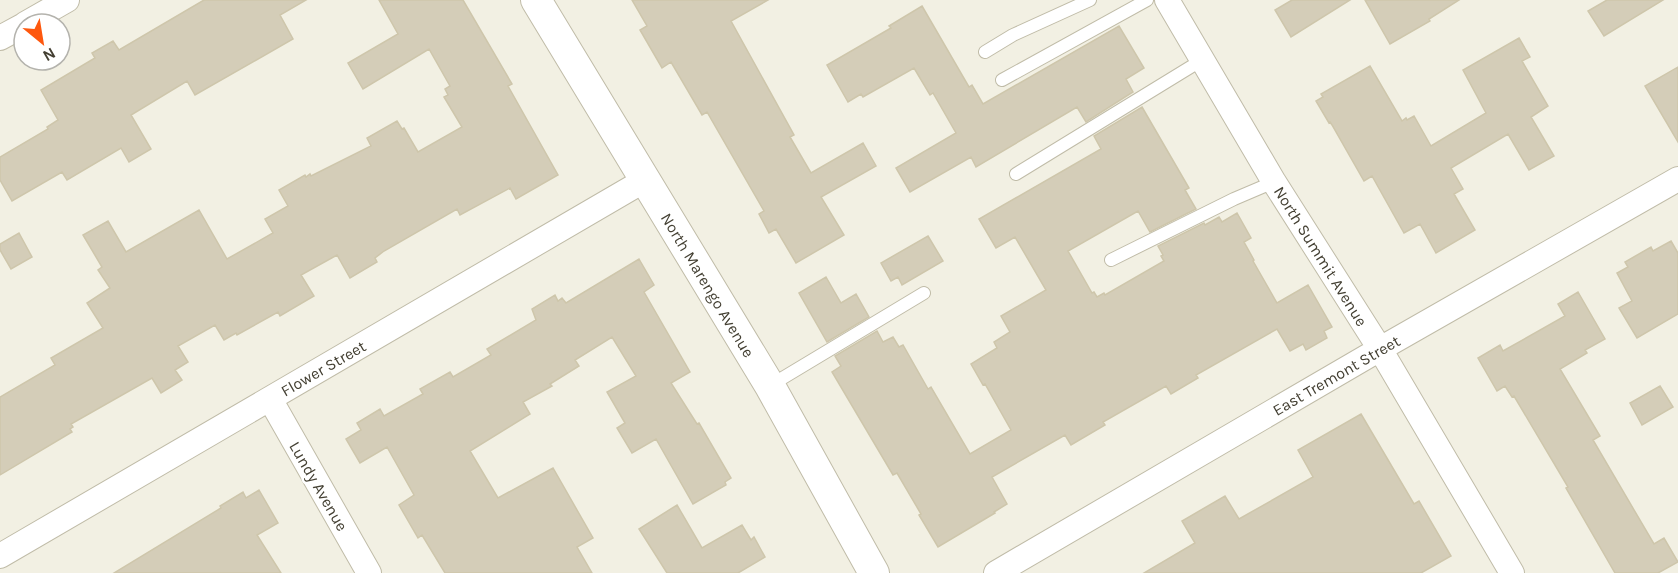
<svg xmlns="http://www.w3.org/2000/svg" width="1678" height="573" viewBox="0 0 1678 573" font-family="Karla,sans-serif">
  <rect width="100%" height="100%" fill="#f2f0e3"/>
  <path fill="#d4cdb8" stroke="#cec6ab" stroke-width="1.5" d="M 204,0 L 306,0 L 280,15 L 293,39 L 195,95 L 187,81 L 131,115 L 151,149 L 129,162 L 121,148 L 67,180 L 62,172 L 12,201 L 0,180 L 0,157 L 48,129 L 47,127 L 58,120 L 41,90 L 95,58 L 92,53 L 113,41 L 119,50 Z
    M 379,0 L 463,0 L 512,84 L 508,86 L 558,175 L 516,199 L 510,188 L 460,215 L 457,209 L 384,251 L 375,258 L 377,262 L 350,278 L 337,255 L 301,275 L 314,296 L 280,316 L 278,312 L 237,335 L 236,333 L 224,340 L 215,325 L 178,346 L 188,362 L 175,370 L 182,380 L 161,393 L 152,378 L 71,424 L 73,427 L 70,429 L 72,432 L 0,475 L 0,397 L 55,365 L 51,358 L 103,328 L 87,303 L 110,288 L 98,270 L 102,267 L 83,235 L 108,221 L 126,252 L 199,210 L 227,259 L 273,233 L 265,219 L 288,206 L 279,190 L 305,175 L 306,177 L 310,174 L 311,176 L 371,146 L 367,138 L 397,121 L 402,129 L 404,128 L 418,152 L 462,127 L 444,97 L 448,95 L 445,89 L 450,86 L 429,49 L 363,89 L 348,63 L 398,34 Z
    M 632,0 L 768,0 L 731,21 L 794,135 L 790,137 L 811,173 L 863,143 L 876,166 L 821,197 L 844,235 L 796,263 L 776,229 L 769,233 L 759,214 L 764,211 L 707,112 L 702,115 L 671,62 L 662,68 L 640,30 L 647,26 Z
    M 1292,0 L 1350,0 L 1291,37 L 1275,10 Z
    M 1365,0 L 1459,0 L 1429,19 L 1430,21 L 1390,44 Z
    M 1607,0 L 1663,0 L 1604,36 L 1588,11 Z
    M 922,6 L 969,87 L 972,85 L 983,104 L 1119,26 L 1144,68 L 1126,79 L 1133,92 L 1086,122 L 1077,107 L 976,167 L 971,157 L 910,192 L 896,168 L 956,133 L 933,93 L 930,95 L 914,68 L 863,97 L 861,94 L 848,102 L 827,65 L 891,28 L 889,26 Z
    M 1519,38 L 1530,57 L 1522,61 L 1548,106 L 1531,117 L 1554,156 L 1529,170 L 1508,134 L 1451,168 L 1463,189 L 1454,194 L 1475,230 L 1436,253 L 1420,224 L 1404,233 L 1372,176 L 1364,181 L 1332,125 L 1330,122 L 1329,123 L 1316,101 L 1323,97 L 1321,94 L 1370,66 L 1402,121 L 1406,118 L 1407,120 L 1414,116 L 1431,146 L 1486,113 L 1463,70 Z
    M 1678,67 L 1678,142 L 1645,86 Z
    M 1142,107 L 1189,188 L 1185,190 L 1196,209 L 1150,232 L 1138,211 L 1068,251 L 1092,293 L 1094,292 L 1097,297 L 1104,293 L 1105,295 L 1164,261 L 1161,256 L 1163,255 L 1158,246 L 1204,223 L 1205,225 L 1219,217 L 1222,222 L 1237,213 L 1251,238 L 1244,242 L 1254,260 L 1253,261 L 1277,303 L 1308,285 L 1332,327 L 1324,331 L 1327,338 L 1306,350 L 1303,344 L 1290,351 L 1277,329 L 1196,375 L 1198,378 L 1171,394 L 1166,386 L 1103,422 L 1105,425 L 1071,445 L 1065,435 L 992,477 L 1007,504 L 994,512 L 995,513 L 938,547 L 919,515 L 921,514 L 897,473 L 893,475 L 832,372 L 841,366 L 835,356 L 877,331 L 883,342 L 893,337 L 899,347 L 903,345 L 928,389 L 931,387 L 970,454 L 1011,430 L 985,384 L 983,385 L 971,364 L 997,348 L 994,342 L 1010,332 L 1001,316 L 1046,290 L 1015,237 L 996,248 L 979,219 L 1101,149 L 1094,136 Z
    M 19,233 L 32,257 L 11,269 L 0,250 L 0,244 Z
    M 928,236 L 943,261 L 902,285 L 898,277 L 891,281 L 881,263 Z
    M 1671,241 L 1678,253 L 1678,314 L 1637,338 L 1619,308 L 1632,301 L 1617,273 L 1628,267 L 1625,262 L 1651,247 L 1653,251 Z
    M 639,259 L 654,285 L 644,292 L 690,372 L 671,383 L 697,424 L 699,423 L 731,478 L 725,482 L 726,485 L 693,504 L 656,439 L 632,453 L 617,428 L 625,423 L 607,392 L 636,376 L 612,337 L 575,360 L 579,366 L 550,384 L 552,386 L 523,402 L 530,414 L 470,451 L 498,498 L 553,468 L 593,538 L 577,547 L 592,573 L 445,573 L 422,535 L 418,538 L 399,505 L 414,495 L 387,447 L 360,463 L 346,439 L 361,430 L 357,423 L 380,409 L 384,416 L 423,394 L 420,389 L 450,372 L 453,377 L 491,355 L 487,349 L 536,320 L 532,309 L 555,295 L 558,301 L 562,298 L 566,303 Z
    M 826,277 L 841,303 L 856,294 L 869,317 L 827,342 L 799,293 Z
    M 1578,292 L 1605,339 L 1585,350 L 1587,353 L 1560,369 L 1600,436 L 1593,440 L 1654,544 L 1664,538 L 1678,562 L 1658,573 L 1615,573 L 1566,488 L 1568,487 L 1514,396 L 1512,397 L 1505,386 L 1497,391 L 1478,358 L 1500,345 L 1503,351 L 1565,316 L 1558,304 Z
    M 1660,386 L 1673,407 L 1642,425 L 1630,403 Z
    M 1361,414 L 1414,504 L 1419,501 L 1451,556 L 1421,573 L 1144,573 L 1195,543 L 1182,521 L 1225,496 L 1239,519 L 1313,477 L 1298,450 Z
    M 259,490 L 278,523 L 257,535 L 281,573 L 114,573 L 221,508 L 220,506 L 243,492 L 246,498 Z
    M 677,505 L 702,548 L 742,525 L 751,540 L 754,537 L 765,557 L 738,573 L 667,573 L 639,529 Z"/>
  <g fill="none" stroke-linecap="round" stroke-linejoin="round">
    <g stroke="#c0bca8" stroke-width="14">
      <path id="service" d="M 985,52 L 1013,35 L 1090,0
        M 1002,80 L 1147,0
        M 1016,174 L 1202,60
        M 1111,260 L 1234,199 L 1274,182
        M 771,385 L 924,293"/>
    </g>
    <g stroke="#c0bca8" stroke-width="26">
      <path id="minor" d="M 1167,0 L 1274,182 L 1380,349 L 1512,573
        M 25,24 L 67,0
        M 0,38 L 24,25
        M 270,399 L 369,573
        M 0,556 L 645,180
        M 996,573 L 1380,349 L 1678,179"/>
    </g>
    <g stroke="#c0bca8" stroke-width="32">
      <path id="tertiary" d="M 536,0 L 770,386 L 874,573"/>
    </g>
    <use href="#service" stroke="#fff" stroke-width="12"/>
    <use href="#minor" stroke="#fff" stroke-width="24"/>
    <use href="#tertiary" stroke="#fff" stroke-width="30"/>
  </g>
  <g text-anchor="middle" stroke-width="5" stroke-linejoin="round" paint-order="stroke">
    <g font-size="16" fill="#444033" stroke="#fff">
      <text transform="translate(1321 256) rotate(58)" y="6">North Summit Avenue</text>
      <text transform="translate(708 285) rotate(59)" y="6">North Marengo Avenue</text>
      <text transform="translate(323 368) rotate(-30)" y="6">Flower Street</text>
      <text transform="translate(1336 375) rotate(-30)" y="6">East Tremont Street</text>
      <text transform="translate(319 486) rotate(60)" y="6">Lundy Avenue</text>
    </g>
  </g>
  <g transform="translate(42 42) rotate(150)"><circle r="28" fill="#ffffff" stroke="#b4b3ad" stroke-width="1.5"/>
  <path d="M0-4.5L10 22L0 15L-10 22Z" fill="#fe580e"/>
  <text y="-9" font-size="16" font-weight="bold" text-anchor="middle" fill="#444033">N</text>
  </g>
</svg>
